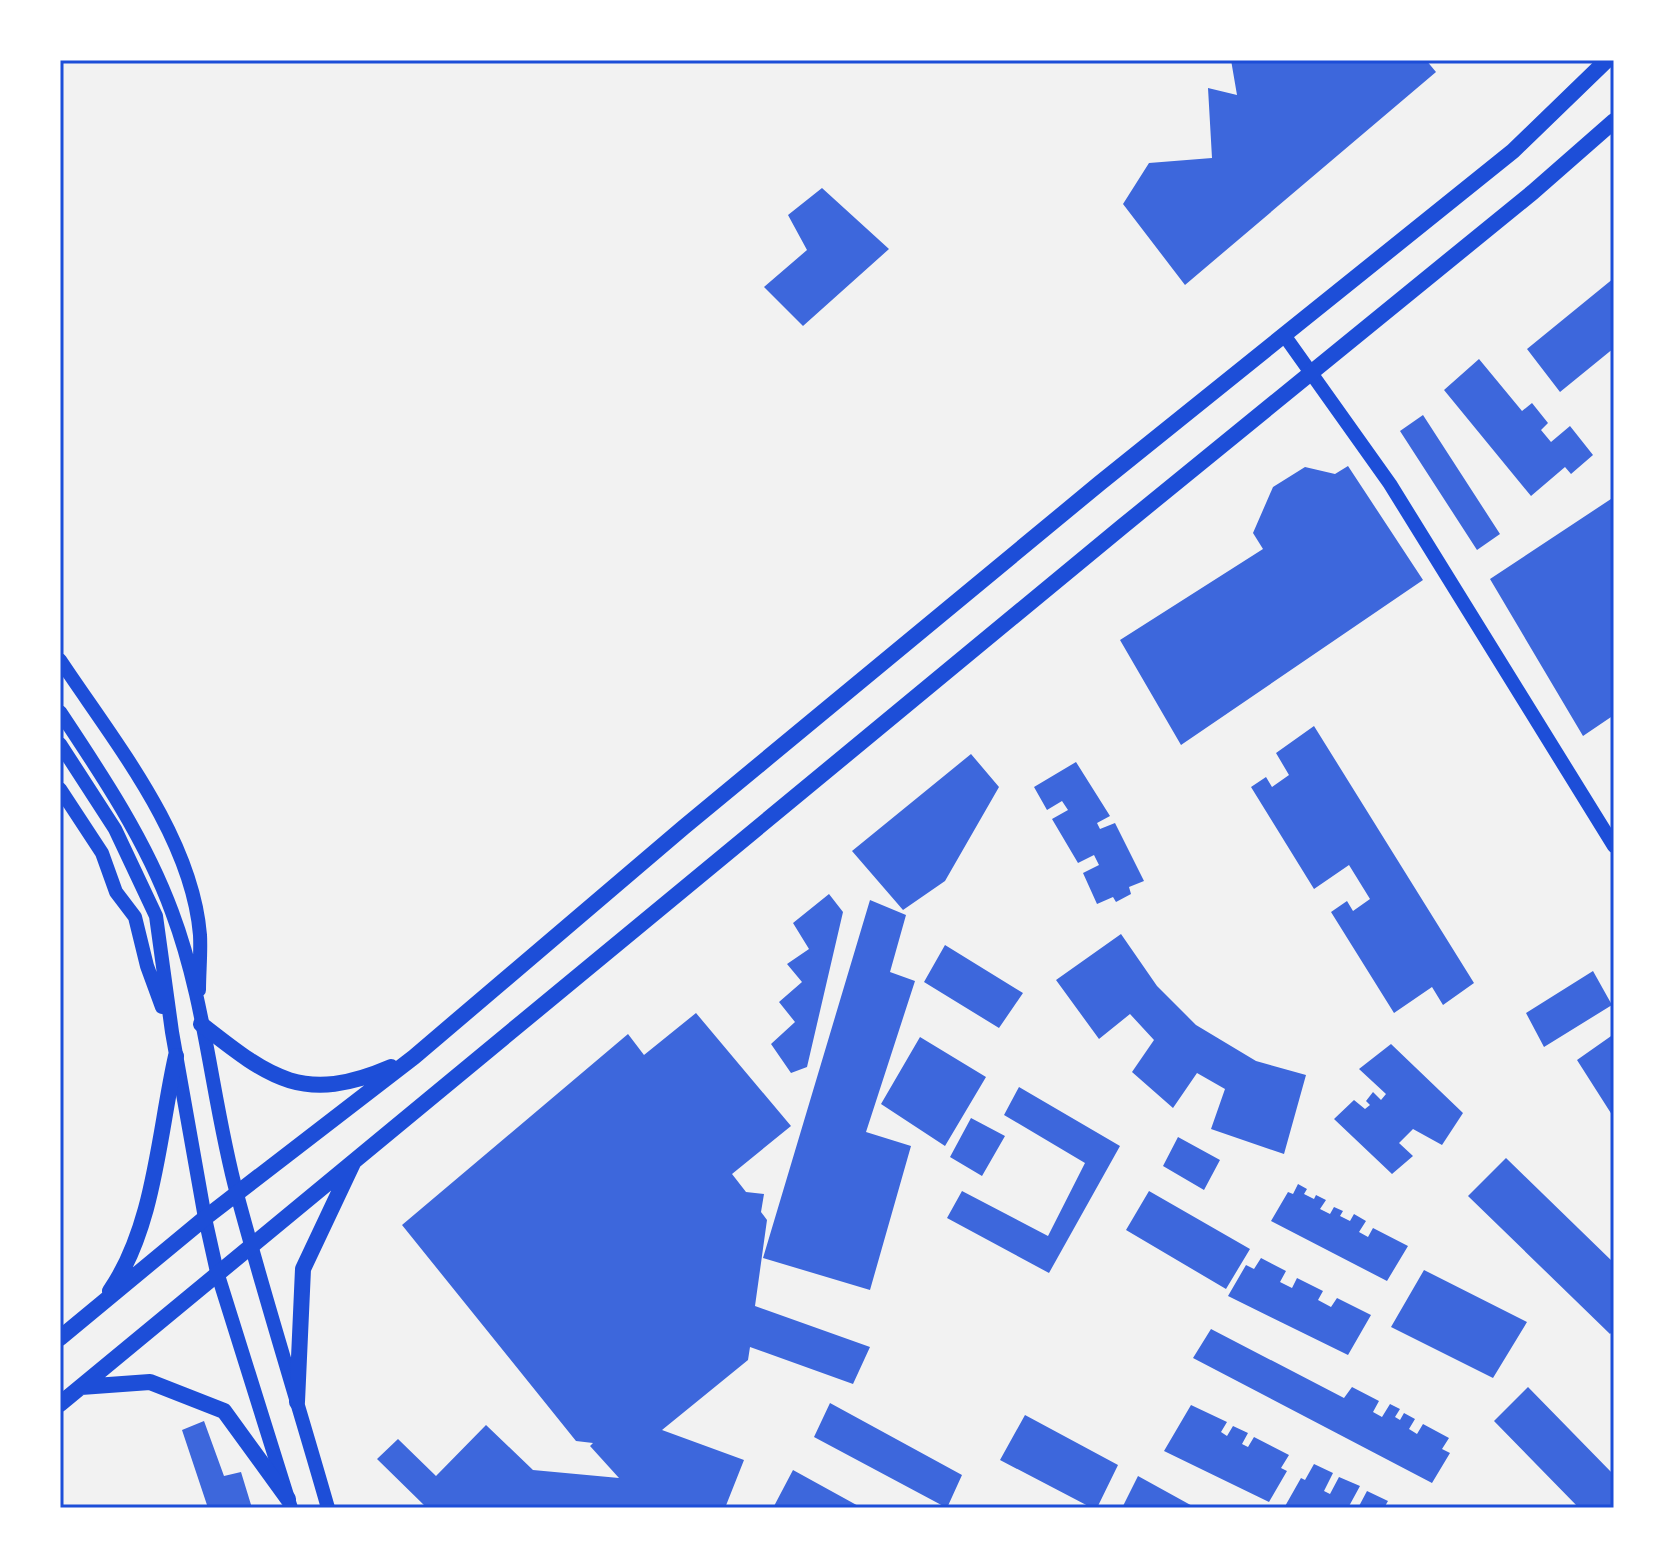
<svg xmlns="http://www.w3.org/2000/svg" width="1674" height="1568" viewBox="0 0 1674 1568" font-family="'Work Sans',sans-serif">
  <rect width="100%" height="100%" fill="#f2f2f2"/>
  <path fill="#3d67dc" d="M 1231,60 L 1426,60 L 1436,72 L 1185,285 L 1123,204 L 1149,163 L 1212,158 L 1208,88 L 1237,95 Z
    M 822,188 L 889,249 L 803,326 L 764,287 L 807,250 L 788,215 Z
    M 1614,278 L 1614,348 L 1560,392 L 1527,349 Z
    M 1479,359 L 1522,411 L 1532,403 L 1548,423 L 1541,430 L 1551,442 L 1570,426 L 1593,455 L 1571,474 L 1565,467 L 1531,496 L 1444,390 Z
    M 1423,415 L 1500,534 L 1477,550 L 1400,431 Z
    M 1348,466 L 1423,580 L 1181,745 L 1120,640 L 1263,549 L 1253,533 L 1273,487 L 1305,467 L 1335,474 Z
    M 1614,497 L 1614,715 L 1583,736 L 1490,579 Z
    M 1314,726 L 1474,983 L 1443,1005 L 1432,987 L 1394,1013 L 1331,912 L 1347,901 L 1353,911 L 1370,899 L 1349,865 L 1314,889 L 1251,787 L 1266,777 L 1272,787 L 1289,775 L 1276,753 Z
    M 971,754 L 999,787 L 945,881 L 903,910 L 852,851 Z
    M 1076,762 L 1110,816 L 1097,823 L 1100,829 L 1115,823 L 1144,881 L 1129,887 L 1131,894 L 1116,902 L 1113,897 L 1097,904 L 1083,873 L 1099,865 L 1094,855 L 1078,863 L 1052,819 L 1068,810 L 1062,801 L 1047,810 L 1034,787 Z
    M 829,894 L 843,912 L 807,1067 L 791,1073 L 771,1044 L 795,1022 L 779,1002 L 802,982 L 787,964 L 809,949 L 793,923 Z
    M 870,900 L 906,915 L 890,972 L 915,981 L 866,1132 L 911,1146 L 870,1290 L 763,1258 Z
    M 1121,934 L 1157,986 L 1196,1025 L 1256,1061 L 1306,1075 L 1284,1154 L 1211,1129 L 1225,1089 L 1197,1073 L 1173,1108 L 1132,1072 L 1154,1040 L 1130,1014 L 1099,1039 L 1056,980 Z
    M 945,945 L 1023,993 L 999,1028 L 924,982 Z
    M 1593,971 L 1612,1005 L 1544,1047 L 1526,1013 Z
    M 696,1013 L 791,1126 L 732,1174 L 746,1192 L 764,1194 L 761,1212 L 767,1220 L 755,1306 L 870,1347 L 853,1384 L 750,1347 L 748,1360 L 662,1430 L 744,1460 L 725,1508 L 427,1508 L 377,1459 L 398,1439 L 436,1476 L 486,1425 L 533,1470 L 619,1478 L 590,1446 L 593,1443 L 576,1441 L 402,1225 L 628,1034 L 644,1055 Z
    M 1614,1034 L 1614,1118 L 1577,1060 Z
    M 920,1037 L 986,1077 L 945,1146 L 881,1104 Z
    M 1391,1044 L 1463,1113 L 1442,1145 L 1413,1129 L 1399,1143 L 1413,1156 L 1392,1174 L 1334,1119 L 1354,1100 L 1365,1109 L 1370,1105 L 1366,1101 L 1373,1092 L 1381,1100 L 1386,1094 L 1359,1069 Z
    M 1019,1087 L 1120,1146 L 1049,1273 L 947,1218 L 962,1191 L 1048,1236 L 1085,1163 L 1004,1115 Z
    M 971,1118 L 1005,1136 L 982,1176 L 950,1157 Z
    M 1178,1137 L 1220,1160 L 1204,1190 L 1163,1166 Z
    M 1506,1158 L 1614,1263 L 1614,1330 L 1610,1334 L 1468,1196 Z
    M 1298,1184 L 1307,1189 L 1304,1194 L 1314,1199 L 1316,1195 L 1326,1200 L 1320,1209 L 1330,1214 L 1334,1207 L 1343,1211 L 1340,1216 L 1350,1221 L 1354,1214 L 1366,1221 L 1359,1232 L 1368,1237 L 1373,1228 L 1408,1246 L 1387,1281 L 1271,1221 L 1288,1192 L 1293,1194 Z
    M 1149,1191 L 1250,1249 L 1226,1289 L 1126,1230 Z
    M 1261,1258 L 1286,1271 L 1280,1282 L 1292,1288 L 1297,1278 L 1323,1291 L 1318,1300 L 1331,1307 L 1337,1298 L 1371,1315 L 1348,1355 L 1228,1296 L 1246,1265 L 1254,1269 Z
    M 1424,1270 L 1527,1322 L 1493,1378 L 1391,1327 Z
    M 1211,1329 L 1344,1398 L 1352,1387 L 1379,1401 L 1373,1412 L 1382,1417 L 1390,1404 L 1400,1409 L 1395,1417 L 1400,1420 L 1404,1413 L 1415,1419 L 1409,1429 L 1417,1434 L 1423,1424 L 1449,1438 L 1442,1449 L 1450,1453 L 1432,1483 L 1193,1358 Z
    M 1528,1387 L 1614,1475 L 1614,1508 L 1579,1508 L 1494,1421 Z
    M 830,1403 L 962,1475 L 947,1508 L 814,1437 Z
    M 1191,1405 L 1227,1422 L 1221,1432 L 1227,1436 L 1233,1426 L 1248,1433 L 1242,1444 L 1248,1447 L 1254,1437 L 1289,1455 L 1281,1468 L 1287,1471 L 1269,1502 L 1164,1451 Z
    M 1025,1415 L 1118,1465 L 1097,1508 L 1092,1508 L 1000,1460 Z
    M 204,1421 L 224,1476 L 241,1472 L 252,1508 L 208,1508 L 182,1430 Z
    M 1314,1464 L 1333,1473 L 1324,1491 L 1330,1494 L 1339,1477 L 1360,1486 L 1348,1508 L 1284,1508 L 1301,1478 L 1305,1480 Z
    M 793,1470 L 862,1508 L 773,1508 Z
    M 1138,1476 L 1196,1508 L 1122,1508 Z
    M 1367,1491 L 1388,1501 L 1384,1508 L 1358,1508 Z"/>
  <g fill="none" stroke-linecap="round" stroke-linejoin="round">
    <path stroke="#1d4ed8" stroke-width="14" d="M 1284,335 L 1390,484 L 1614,846"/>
    <path stroke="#1d4ed8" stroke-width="14" d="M 60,660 C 113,740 192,836 200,935 C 201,953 199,972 199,990
      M 60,712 C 102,775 146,841 172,912 C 206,1002 212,1102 237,1194 C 265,1299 298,1403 328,1508
      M 60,744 L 115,829 L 156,916 L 172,1032 L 205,1218 L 217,1272 L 291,1508
      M 60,789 L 102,853 L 116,892 L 135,917 L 147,966 L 162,1007"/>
    <path stroke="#1d4ed8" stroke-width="16" d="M 201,1024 C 270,1078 303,1105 391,1067
      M 110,1291 C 155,1226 159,1131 176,1056
      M 60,1338 L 205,1218 L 414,1057 L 684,827 L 1100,483 L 1513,151 L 1607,60
      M 81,1387 L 150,1382 L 224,1411 L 288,1499
      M 297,1402 L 303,1269 L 353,1163
      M 60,1404 L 1123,526 L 1533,192 L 1614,121"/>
  </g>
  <rect width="1674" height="1568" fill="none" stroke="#ffffff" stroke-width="124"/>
  <rect x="62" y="62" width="1550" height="1444" fill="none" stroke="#1d4ed8" stroke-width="3"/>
</svg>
